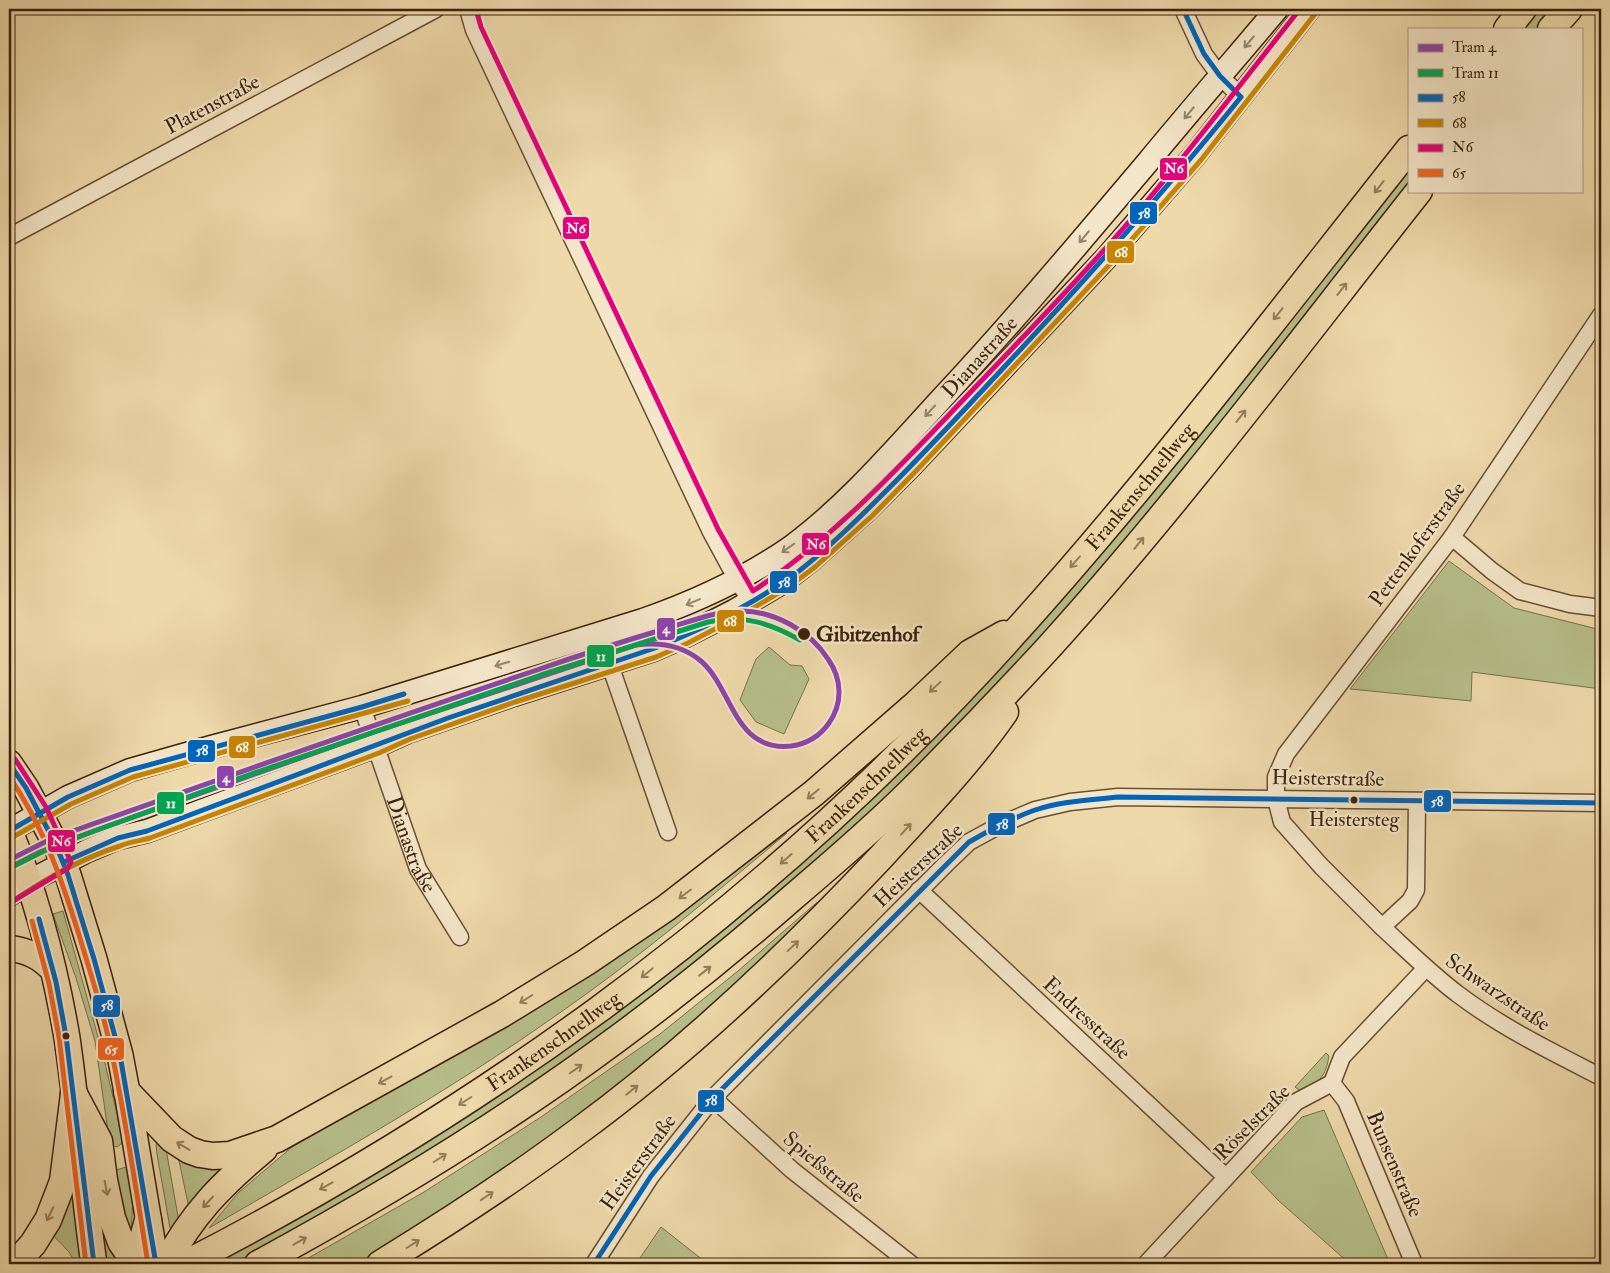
<svg xmlns="http://www.w3.org/2000/svg" width="1610" height="1273" viewBox="0 0 1610 1273" font-family="'IM FELL Double Pica',serif">
  <rect width="100%" height="100%" fill="#eed9aa"/>
  <filter id="stains"><feTurbulence type="fractalNoise" baseFrequency=".004" numOctaves="4"/><feColorMatrix values="0 0 0 0 .2 0 0 0 0 .09 0 0 0 0 .02 0 0 0 .5 -.17"/></filter>
  <radialGradient id="worn" r=".72"><stop offset=".6" stop-color="#630" stop-opacity="0"/><stop offset="1" stop-color="#630" stop-opacity=".3"/></radialGradient>
  <path fill="#b7bf8a" stroke="#79704b" d="M 1538,9 L 1555,9 L 1537,29 L 1521,29 Z
    M 1409,167 L 1409,188 L 1150,515 L 1041,638 L 963,723 L 864,821 L 715,950 L 556,1071 L 424,1155 L 233,1264 L 209,1264 L 789,871 Z
    M 1449,561 L 1514,608 L 1597,629 L 1601,657 L 1601,689 L 1472,672 L 1471,701 L 1350,689 Z
    M 769,647 L 790,665 L 802,666 L 809,679 L 784,734 L 756,722 L 740,700 L 756,659 Z
    M 787,833 C 713,895 640,957 561,1012 C 449,1092 328,1159 209,1228 L 238,1193 L 292,1147 L 622,953 Z
    M 853,880 L 731,995 L 539,1151 L 386,1249 L 359,1264 L 298,1264 L 424,1192 L 541,1117 L 660,1034 L 738,971 L 815,904 Z
    M 63,911 L 103,1055 L 123,1139 L 121,1144 L 117,1147 L 110,1145 L 95,1041 L 76,978 L 53,914 Z
    M 1326,1053 L 1329,1056 C 1326,1076 1319,1084 1299,1090 L 1295,1087 Z
    M 1324,1110 L 1390,1264 L 1350,1264 L 1279,1201 L 1251,1172 L 1302,1117 Z
    M 158,1142 L 166,1149 L 179,1222 L 173,1229 L 170,1228 L 157,1154 L 156,1145 Z
    M 178,1156 L 220,1168 L 222,1172 L 189,1208 Z
    M 126,1167 L 130,1167 L 133,1199 L 131,1232 L 128,1233 L 113,1171 Z
    M 71,1193 L 77,1194 L 85,1264 L 76,1264 L 69,1252 L 52,1234 Z
    M 104,1225 L 111,1245 L 120,1264 L 105,1264 L 100,1227 Z
    M 661,1227 L 708,1264 L 636,1264 Z"/>
  <g fill="none" stroke-linecap="round" stroke-linejoin="round">
    <g stroke="#685034" stroke-width="19">
      <g id="minor">
        <path d="M 468,9 L 474,30 L 711,532 L 737,580 L 751,601"/>
        <path d="M 1183,9 L 1204,54 L 1220,76 L 1241,97"/>
        <path d="M 9,237 L 436,9"/>
        <path d="M 1452,537 L 1492,571 L 1520,591 L 1570,604 L 1601,608"/>
        <path d="M 610,665 L 668,832"/>
        <path id="s1" d="M 362,707 L 418,869 L 460,937"/>
        <path d="M 1417,801 L 1416,890 L 1410,901 L 1382,927 L 1321,866 L 1282,822 L 1276,799 L 1276,777 L 1286,754 L 1452,537 L 1601,315"/>
        <path d="M 919,890 L 1226,1177"/>
        <path d="M 1382,927 C 1407,950 1431,974 1459,995 C 1503,1028 1552,1052 1601,1077"/>
        <path d="M 1332,1083 L 1346,1101 L 1414,1264"/>
        <path d="M 713,1098 L 792,1170 L 911,1264"/>
        <path d="M 594,1264 L 651,1176 L 713,1098 L 946,864 L 969,842 L 1002,824 L 1035,810 L 1070,802 L 1118,797 L 1601,803"/>
        <path d="M 1146,1264 L 1296,1102 L 1332,1083 L 1342,1057 L 1426,968"/>
      </g>
    </g>
    <g stroke="#3b220c" stroke-width="25">
      <g id="secondary">
        <path id="s2" d="M 9,831 L 68,797 L 130,770 L 211,747 L 362,707 L 643,620 C 695,602 745,579 791,547 C 848,505 896,448 944,396 C 1014,321 1080,242 1147,163 C 1190,111 1234,60 1277,9"/>
        <path d="M 9,895 L 28,882 L 87,851 L 118,838 L 147,831 L 376,746 L 407,732 L 513,695 L 653,650 L 685,636 L 734,611 L 783,582 L 810,561 L 867,510 L 911,466 L 1108,256 L 1195,155 L 1309,9"/>
      </g>
    </g>
    <g stroke="#3b220c" stroke-width="28">
      <path id="primary" d="M 9,763 L 26,788 L 56,845 L 68,875 L 94,959 L 120,1055 L 127,1092 L 156,1264
        M 9,829 C 36,895 55,967 67,1038 C 78,1113 83,1189 94,1264
        M 9,948 C 28,951 40,956 53,970"/>
    </g>
    <g stroke="#3b220c" stroke-width="29">
      <g id="trunk">
        <path d="M 1507,29 L 1523,9"/>
        <path d="M 1551,29 L 1569,9"/>
        <path d="M 127,1092 L 172,1139 L 189,1150 L 200,1154 L 213,1156 L 230,1155 L 277,1139 L 502,1014 L 585,963 L 666,908 L 814,793 L 916,704 L 970,653 L 1004,634"/>
        <path d="M 74,1094 L 99,1141 L 104,1180 L 112,1218 L 121,1242 L 136,1264"/>
        <path d="M 15,1264 L 33,1244 L 48,1220 L 57,1197 L 63,1181 L 74,1094"/>
        <path d="M 136,1264 L 148,1220"/>
        <path d="M 166,1264 C 191,1215 222,1184 264,1149"/>
        <path id="s3" d="M 185,1264 C 471,1117 738,927 959,693 C 1121,522 1263,333 1409,149"/>
        <path d="M 258,1264 C 382,1197 504,1123 617,1039 C 678,994 736,947 792,898 C 833,863 874,828 911,791 C 958,744 1005,695 1050,646 C 1181,501 1298,344 1419,191"/>
        <path d="M 380,1264 C 447,1223 513,1180 576,1133 C 687,1052 788,956 882,856 C 924,810 969,764 1005,712"/>
      </g>
    </g>
    <use href="#minor" stroke="#f4e6c8" stroke-width="16"/>
    <use href="#secondary" stroke="#f4e6c8" stroke-width="22"/>
    <use href="#primary" stroke="#eed9aa" stroke-width="25"/>
    <use href="#trunk" stroke="#eed9aa" stroke-width="26"/>
    <g stroke="#f4e6c8" stroke-width="9">
      <path id="bus-1" d="M 9,763 L 26,788 L 56,845 L 68,875 L 94,959 L 120,1055 L 156,1264
        M 9,831 L 68,797 L 130,770 L 362,707 L 404,694
        M 64,862 L 118,838 L 147,831 L 448,718 L 655,648 C 705,628 756,603 799,571 C 831,546 860,517 889,488 C 929,448 968,406 1007,364 C 1088,277 1167,189 1241,97 L 1220,76 L 1204,54 L 1183,9
        M 39,919 L 56,982 L 66,1036 L 94,1264
        M 594,1264 L 651,1176 L 713,1098 L 969,842 C 990,830 1012,818 1035,810 C 1061,801 1090,800 1118,797 L 1601,803"/>
    </g>
    <g stroke="#f4e6c8" stroke-width="9">
      <path id="bus-2" d="M 13,837 L 71,804 L 133,777 L 408,701
        M 13,901 C 45,879 83,858 120,846 C 129,842 140,841 150,838 L 379,753 L 410,739 L 515,702 L 656,657 L 688,643 L 738,617 L 787,588 L 815,567 L 872,516 L 916,471 L 1113,261 L 1201,160 L 1315,14"/>
    </g>
    <g stroke="#f4e6c8" stroke-width="9">
      <path id="bus-3" d="M 476,9 L 481,27 L 718,529 L 753,591 C 834,538 898,468 964,399 C 1026,334 1089,269 1147,201 C 1200,138 1249,73 1300,9
        M 13,901 L 68,868 L 71,862 L 46,807 L 15,759"/>
    </g>
    <g stroke="#f4e6c8" stroke-width="9">
      <path id="bus-4" d="M 9,776 C 43,826 61,877 79,935 C 91,975 105,1017 113,1059 C 127,1127 137,1196 148,1264
        M 32,921 L 49,984 L 59,1037 L 86,1264"/>
    </g>
    <use href="#bus-1" stroke="#0065bd" stroke-width="5"/>
    <use href="#bus-2" stroke="#c88503" stroke-width="5"/>
    <use href="#bus-3" stroke="#e5007d" stroke-width="5"/>
    <use href="#bus-4" stroke="#f26522" stroke-width="5"/>
    <g stroke="#f4e6c8" stroke-width="9">
      <path id="tram-1" d="M 9,860 L 53,838 C 214,781 375,724 537,670 C 580,655 624,641 668,628 C 692,621 716,611 741,611 C 775,611 810,631 828,659 C 842,679 843,703 829,723 C 820,736 806,744 791,746 C 734,752 733,689 701,661 C 682,645 659,642 636,645 L 371,733 L 94,831 L 40,852 L 9,868"/>
    </g>
    <g stroke="#f4e6c8" stroke-width="9">
      <path id="tram-2" d="M 12,867 L 56,845 L 237,779 L 541,675 L 708,622 C 742,614 770,623 800,640"/>
    </g>
    <use href="#tram-1" stroke="#8e44ad" stroke-width="5"/>
    <use href="#tram-2" stroke="#00a651" stroke-width="5"/>
  </g>
  <defs><path id="oneway-shaft" d="M-6 0H5M1.5-3L5.5 0L1.5 3" fill="none" stroke-width="1.6" stroke-linecap="round" stroke-linejoin="round" transform="scale(1.25)"/></defs>
  <g stroke="#98846a">
    <use href="#oneway-shaft" transform="translate(1249 42) rotate(130)"/>
    <use href="#oneway-shaft" transform="translate(1189 113) rotate(130)"/>
    <use href="#oneway-shaft" transform="translate(1084 237) rotate(130)"/>
    <use href="#oneway-shaft" transform="translate(930 411) rotate(133)"/>
    <use href="#oneway-shaft" transform="translate(788 548) rotate(145)"/>
    <use href="#oneway-shaft" transform="translate(693 602) rotate(157)"/>
    <use href="#oneway-shaft" transform="translate(502 664) rotate(163)"/>
  </g>
  <g stroke="#947e5b">
    <use href="#oneway-shaft" transform="translate(1379 187) rotate(128)"/>
    <use href="#oneway-shaft" transform="translate(1342 289) rotate(-52)"/>
    <use href="#oneway-shaft" transform="translate(1278 314) rotate(129)"/>
    <use href="#oneway-shaft" transform="translate(1241 416) rotate(-52)"/>
    <use href="#oneway-shaft" transform="translate(1139 543) rotate(-51)"/>
    <use href="#oneway-shaft" transform="translate(1075 562) rotate(131)"/>
    <use href="#oneway-shaft" transform="translate(935 687) rotate(137)"/>
    <use href="#oneway-shaft" transform="translate(813 794) rotate(140)"/>
    <use href="#oneway-shaft" transform="translate(906 829) rotate(-48)"/>
    <use href="#oneway-shaft" transform="translate(786 859) rotate(139)"/>
    <use href="#oneway-shaft" transform="translate(685 894) rotate(143)"/>
    <use href="#oneway-shaft" transform="translate(793 946) rotate(-43)"/>
    <use href="#oneway-shaft" transform="translate(705 971) rotate(-38)"/>
    <use href="#oneway-shaft" transform="translate(647 973) rotate(141)"/>
    <use href="#oneway-shaft" transform="translate(526 999) rotate(148)"/>
    <use href="#oneway-shaft" transform="translate(576 1069) rotate(-35)"/>
    <use href="#oneway-shaft" transform="translate(385 1080) rotate(151)"/>
    <use href="#oneway-shaft" transform="translate(632 1090) rotate(-39)"/>
    <use href="#oneway-shaft" transform="translate(465 1101) rotate(148)"/>
    <use href="#oneway-shaft" transform="translate(183 1146) rotate(-149)"/>
    <use href="#oneway-shaft" transform="translate(440 1158) rotate(-32)"/>
    <use href="#oneway-shaft" transform="translate(326 1186) rotate(151)"/>
    <use href="#oneway-shaft" transform="translate(106 1188) rotate(79)"/>
    <use href="#oneway-shaft" transform="translate(487 1196) rotate(-34)"/>
    <use href="#oneway-shaft" transform="translate(208 1202) rotate(133)"/>
    <use href="#oneway-shaft" transform="translate(50 1214) rotate(116)"/>
    <use href="#oneway-shaft" transform="translate(300 1241) rotate(-29)"/>
    <use href="#oneway-shaft" transform="translate(413 1244) rotate(-32)"/>
  </g>
  <g fill="#3b220c" stroke="#f4e6c8" stroke-width="2">
    <circle cx="804" cy="634" r="7"/>
    <circle cx="1354" cy="800" r="4.5"/>
    <circle cx="66" cy="1036" r="4.5"/>
  </g>
  <g text-anchor="middle" stroke-width="5" stroke-linejoin="round" paint-order="stroke">
    <g font-size="20" fill="#3b220c" stroke="#f4e6c8">
      <text x="1354" y="826">Heistersteg</text>
    </g>
    <g font-size="21" fill="#3b220c" stroke="#f4e6c8">
      <text transform="translate(212 104) rotate(-28)" y="7">Platenstraße</text>
      <text dy="7" stroke="none"><textPath href="#s2" startOffset="1104">Dianastraße</textPath></text>
      <text dy="7" stroke="none"><textPath href="#s3" startOffset="1241">Frankenschnellweg</textPath></text>
      <text transform="translate(1417 544) rotate(-54)" y="7">Pettenkoferstraße</text>
      <text transform="translate(1328 778) rotate(1)" y="7">Heisterstraße</text>
      <text dy="7" stroke="none"><textPath href="#s3" startOffset="836">Frankenschnellweg</textPath></text>
      <text dy="7" stroke="none"><textPath href="#s1" startOffset="146">Dianastraße</textPath></text>
      <text transform="translate(918 865) rotate(-43)" y="7">Heisterstraße</text>
      <text transform="translate(1498 992) rotate(34)" y="7">Schwarzstraße</text>
      <text transform="translate(1087 1018) rotate(43)" y="7">Endresstraße</text>
      <text dy="7" stroke="none"><textPath href="#s3" startOffset="431">Frankenschnellweg</textPath></text>
      <text transform="translate(1252 1122) rotate(-45)" y="7">Röselstraße</text>
      <text transform="translate(638 1162) rotate(-54)" y="7">Heisterstraße</text>
      <text transform="translate(1395 1164) rotate(67)" y="7">Bunsenstraße</text>
      <text transform="translate(824 1167) rotate(40)" y="7">Spießstraße</text>
    </g>
    <g font-size="21" font-weight="bold" fill="#3b220c" stroke="#f4e6c8" text-anchor="start">
      <text x="816" y="641">Gibitzenhof</text>
    </g>
  </g>
  <g stroke="#f4e6c8" stroke-width="2">
    <rect x="1159" y="157" width="29" height="24" rx="5" fill="#e5007d"/>
    <rect x="1129" y="201" width="29" height="24" rx="5" fill="#0065bd"/>
    <rect x="562" y="216" width="28" height="24" rx="5" fill="#e5007d"/>
    <rect x="1106" y="240" width="29" height="24" rx="5" fill="#c88503"/>
    <rect x="801" y="532" width="29" height="24" rx="5" fill="#e5007d"/>
    <rect x="769" y="570" width="29" height="24" rx="5" fill="#0065bd"/>
    <rect x="716" y="609" width="29" height="24" rx="5" fill="#c88503"/>
    <rect x="656" y="617" width="20" height="24" rx="5" fill="#8e44ad"/>
    <rect x="586" y="644" width="29" height="24" rx="5" fill="#00a651"/>
    <rect x="228" y="735" width="28" height="24" rx="5" fill="#c88503"/>
    <rect x="187" y="739" width="29" height="24" rx="5" fill="#0065bd"/>
    <rect x="216" y="765" width="19" height="24" rx="5" fill="#8e44ad"/>
    <rect x="1423" y="789" width="29" height="24" rx="5" fill="#0065bd"/>
    <rect x="156" y="791" width="29" height="24" rx="5" fill="#00a651"/>
    <rect x="987" y="812" width="29" height="24" rx="5" fill="#0065bd"/>
    <rect x="47" y="829" width="29" height="24" rx="5" fill="#e5007d"/>
    <rect x="92" y="994" width="29" height="24" rx="5" fill="#0065bd"/>
    <rect x="97" y="1037" width="28" height="24" rx="5" fill="#f26522"/>
    <rect x="697" y="1089" width="28" height="24" rx="5" fill="#0065bd"/>
  </g>
  <g font-size="14" text-anchor="middle" font-weight="bold" fill="#fff">
    <text x="1174" y="173">N6</text>
    <text x="1144" y="218">58</text>
    <text x="576" y="233">N6</text>
    <text x="1121" y="257">68</text>
    <text x="816" y="549">N6</text>
    <text x="784" y="587">58</text>
    <text x="730" y="626">68</text>
    <text x="666" y="633">4</text>
    <text x="601" y="661">11</text>
    <text x="242" y="752">68</text>
    <text x="202" y="755">58</text>
    <text x="226" y="782">4</text>
    <text x="1437" y="806">58</text>
    <text x="171" y="808">11</text>
    <text x="1002" y="829">58</text>
    <text x="61" y="846">N6</text>
    <text x="107" y="1010">58</text>
    <text x="111" y="1054">65</text>
    <text x="711" y="1105">58</text>
  </g>
  <rect width="1610" height="1273" fill="none" stroke="#eed9aa" stroke-width="30"/>
  <rect x="10" y="10" width="1590" height="1253" fill="none" stroke="#3b220c" stroke-width="2.5"/>
  <rect x="15" y="15" width="1580" height="1243" fill="none" stroke="#3b220c"/>
  <rect x="1408" y="28" width="175" height="165" fill="#f4e6c8" stroke="#aa987d"/>
  <rect x="1418" y="44" width="25" height="8" fill="#8e44ad" stroke="#aa987d"/>
  <text x="1452" y="52" font-size="15" fill="#3b220c">Tram 4</text>
  <rect x="1418" y="69" width="25" height="8" fill="#00a651" stroke="#aa987d"/>
  <text x="1452" y="78" font-size="15" fill="#3b220c">Tram 11</text>
  <rect x="1418" y="94" width="25" height="8" fill="#0065bd" stroke="#aa987d"/>
  <text x="1452" y="102" font-size="15" fill="#3b220c">58</text>
  <rect x="1418" y="119" width="25" height="8" fill="#c88503" stroke="#aa987d"/>
  <text x="1452" y="128" font-size="15" fill="#3b220c">68</text>
  <rect x="1418" y="144" width="25" height="8" fill="#e5007d" stroke="#aa987d"/>
  <text x="1452" y="152" font-size="15" fill="#3b220c">N6</text>
  <rect x="1418" y="169" width="25" height="8" fill="#f26522" stroke="#aa987d"/>
  <text x="1452" y="178" font-size="15" fill="#3b220c">65</text>
  <rect width="100%" height="100%" filter="url(#stains)"/>
  <rect width="100%" height="100%" fill="url(#worn)"/>
</svg>
